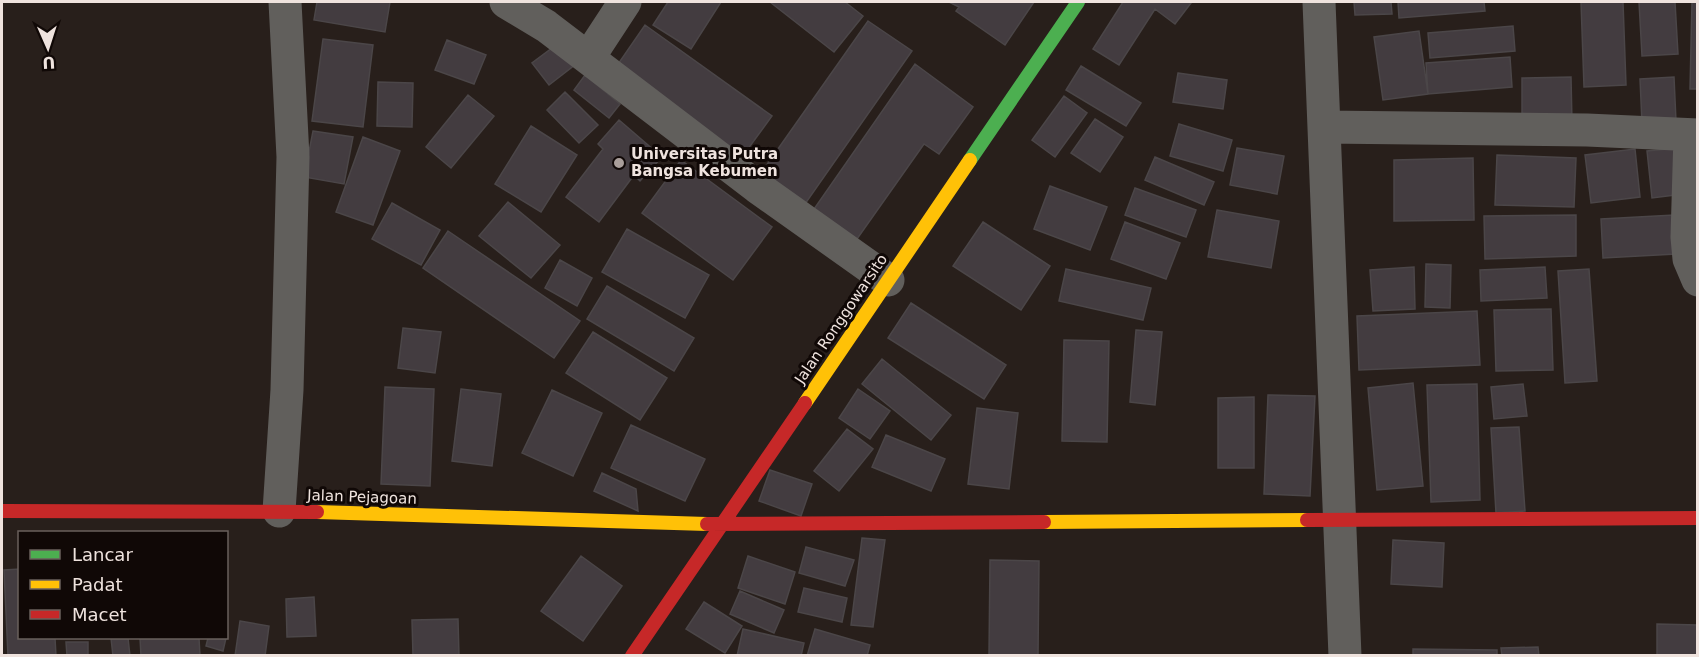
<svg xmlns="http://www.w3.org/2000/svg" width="1699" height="657" viewBox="0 0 1699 657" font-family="'DejaVu Sans',sans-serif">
  <rect width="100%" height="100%" fill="#281f1b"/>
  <path fill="#433c40" stroke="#4b4648" stroke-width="1.5" d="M 317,2 L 390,2 L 385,32 L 314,20 Z
    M 668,2 L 721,2 L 691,49 L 653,25 Z
    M 770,2 L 845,2 L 863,16 L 834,52 Z
    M 949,2 L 1034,2 L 1005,45 L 956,11 L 959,7 Z
    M 1123,2 L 1189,2 L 1191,3 L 1175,24 L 1155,9 L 1119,65 L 1093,49 Z
    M 1354,2 L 1391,2 L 1392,14 L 1355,15 Z
    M 1398,2 L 1484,2 L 1485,11 L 1399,18 Z
    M 1581,2 L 1623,2 L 1626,85 L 1584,87 Z
    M 1639,2 L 1675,2 L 1678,54 L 1642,56 Z
    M 1692,2 L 1698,2 L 1698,89 L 1690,89 Z
    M 868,21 L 912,51 L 805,204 L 761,173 Z
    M 645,25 L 772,116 L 742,157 L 616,67 Z
    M 1513,26 L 1515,51 L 1430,58 L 1428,33 Z
    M 1419,31 L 1428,94 L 1383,100 L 1374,37 Z
    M 323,39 L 373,45 L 363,127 L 312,121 Z
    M 447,40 L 486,55 L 474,84 L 435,70 Z
    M 560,42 L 576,64 L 549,85 L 532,63 Z
    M 1510,57 L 1512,87 L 1428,94 L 1426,63 Z
    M 915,64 L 973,107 L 939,154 L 924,144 L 857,239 L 814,209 Z
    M 1081,66 L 1141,103 L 1126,126 L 1066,90 Z
    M 1178,73 L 1227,80 L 1223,109 L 1173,102 Z
    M 585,75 L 620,104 L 609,118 L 574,90 Z
    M 1571,77 L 1572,122 L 1522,122 L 1522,78 Z
    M 1674,77 L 1676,121 L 1642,123 L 1640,79 Z
    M 378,82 L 413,83 L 412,127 L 377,126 Z
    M 565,92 L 598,125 L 579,143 L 547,110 Z
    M 468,95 L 494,116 L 451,168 L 426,147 Z
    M 1064,96 L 1087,113 L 1055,157 L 1032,140 Z
    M 1095,119 L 1123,137 L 1100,172 L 1071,153 Z
    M 619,120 L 662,157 L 640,181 L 634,175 L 599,222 L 566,197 L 603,149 L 598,144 Z
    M 1179,124 L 1232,140 L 1223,171 L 1170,156 Z
    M 531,126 L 577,155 L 541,212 L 495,184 Z
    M 313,131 L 353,137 L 344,184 L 304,177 Z
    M 363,137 L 400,151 L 373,225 L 336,212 Z
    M 1237,148 L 1284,156 L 1277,194 L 1230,185 Z
    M 1678,148 L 1683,194 L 1652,198 L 1647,151 Z
    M 1635,149 L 1640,197 L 1591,203 L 1585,155 Z
    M 1497,155 L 1576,158 L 1574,207 L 1495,205 Z
    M 1155,157 L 1214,182 L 1204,205 L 1145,180 Z
    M 1473,158 L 1474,220 L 1394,221 L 1394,160 Z
    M 681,160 L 772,227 L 733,280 L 642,213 Z
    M 1050,186 L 1107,207 L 1090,250 L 1034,229 Z
    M 1135,188 L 1196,210 L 1186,237 L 1125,215 Z
    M 508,202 L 560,245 L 531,278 L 479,236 Z
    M 392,203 L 440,230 L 421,265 L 372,239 Z
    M 1217,210 L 1279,221 L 1271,268 L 1208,257 Z
    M 1576,215 L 1576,256 L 1485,259 L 1484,216 Z
    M 1674,215 L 1676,254 L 1603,258 L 1601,219 Z
    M 983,222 L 1050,266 L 1021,310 L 953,266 Z
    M 1125,222 L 1180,243 L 1166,279 L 1111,259 Z
    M 627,229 L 709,275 L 685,318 L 602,272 Z
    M 448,231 L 580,321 L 554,358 L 423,268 Z
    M 560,260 L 592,278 L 577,306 L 545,288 Z
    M 1426,264 L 1451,265 L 1450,308 L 1425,307 Z
    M 1414,267 L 1415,309 L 1373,311 L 1370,270 Z
    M 1545,267 L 1547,298 L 1481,301 L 1480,270 Z
    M 1066,269 L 1151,288 L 1143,320 L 1059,301 Z
    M 1589,269 L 1597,381 L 1565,383 L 1558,271 Z
    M 607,286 L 694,338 L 674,371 L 587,319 Z
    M 911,303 L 1006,365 L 984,399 L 888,338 Z
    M 1551,309 L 1553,370 L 1496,371 L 1494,310 Z
    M 1477,311 L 1480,365 L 1359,370 L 1357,316 Z
    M 403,328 L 441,332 L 435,373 L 398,368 Z
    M 1136,330 L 1162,332 L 1155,405 L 1130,402 Z
    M 593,332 L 667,378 L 640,420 L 566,373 Z
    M 1064,340 L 1109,341 L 1107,442 L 1062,441 Z
    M 882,359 L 951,415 L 931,440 L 862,384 Z
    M 1413,383 L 1423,486 L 1377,490 L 1368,388 Z
    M 1477,384 L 1480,500 L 1431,502 L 1427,385 Z
    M 1523,384 L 1527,416 L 1494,419 L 1491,387 Z
    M 385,387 L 434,389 L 430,486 L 381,484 Z
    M 461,389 L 501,394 L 492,466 L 452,461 Z
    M 858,389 L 890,411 L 870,439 L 839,418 Z
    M 552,390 L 602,413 L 573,476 L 522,453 Z
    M 1268,395 L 1315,396 L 1310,496 L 1264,494 Z
    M 1254,397 L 1254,468 L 1218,468 L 1218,398 Z
    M 977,408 L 1018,413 L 1009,489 L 968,484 Z
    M 631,425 L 705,459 L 685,501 L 611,468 Z
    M 1519,427 L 1525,511 L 1496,513 L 1491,428 Z
    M 847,429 L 873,449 L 839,491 L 814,471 Z
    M 886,435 L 945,459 L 931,491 L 872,467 Z
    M 770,470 L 812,484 L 801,516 L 759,501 Z
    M 602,473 L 636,489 L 638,511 L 594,491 Z
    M 862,538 L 885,540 L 873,627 L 851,625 Z
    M 1393,540 L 1444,543 L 1442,587 L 1391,584 Z
    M 806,547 L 854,560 L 845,586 L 799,573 Z
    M 581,556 L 622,586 L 583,641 L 541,611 Z
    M 748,556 L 795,572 L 785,604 L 738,588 Z
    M 990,560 L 1039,561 L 1038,656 L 989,656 Z
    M 20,569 L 20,638 L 55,638 L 56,656 L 8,656 L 4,570 Z
    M 804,588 L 847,598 L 842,622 L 798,612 Z
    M 740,591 L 784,610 L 774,633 L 730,614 Z
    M 314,597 L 316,636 L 287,637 L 286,599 Z
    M 704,602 L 742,626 L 725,653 L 686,629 Z
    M 458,619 L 459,656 L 413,656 L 412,620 Z
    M 240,621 L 269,626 L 265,656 L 235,656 Z
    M 1657,624 L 1698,625 L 1698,656 L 1657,656 Z
    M 743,629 L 804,643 L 801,656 L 737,656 Z
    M 815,629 L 870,645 L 867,656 L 807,656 Z
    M 111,638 L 128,638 L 130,656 L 113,656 Z
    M 140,638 L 199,638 L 200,656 L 141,656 Z
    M 208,638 L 226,638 L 223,651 L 206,646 Z
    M 66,642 L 88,642 L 88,656 L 67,656 Z
    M 1538,647 L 1539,656 L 1502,656 L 1501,648 Z
    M 1413,649 L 1497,650 L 1497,656 L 1413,656 Z"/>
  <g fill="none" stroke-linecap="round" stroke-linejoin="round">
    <path stroke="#615f5c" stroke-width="33" d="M 506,2 L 546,26 L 757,187 L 888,280
      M 1319,2 L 1345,656
      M 589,57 L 625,2
      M 1324,127 L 1587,130 L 1698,135
      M 1690,135 L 1687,237 L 1689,259 L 1698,280
      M 279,511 L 287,390 L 293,157 L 285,2"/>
    <path stroke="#4caf50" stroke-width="14" d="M 970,160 L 1078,2"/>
    <path stroke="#ffc107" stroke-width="14" d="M 805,403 L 970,160
      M 317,512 L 707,524
      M 1044,522 L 1307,520"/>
    <path stroke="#c62828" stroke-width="14" d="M 2,511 L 317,512
      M 1307,520 L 1698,518
      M 707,524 L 1044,522
      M 632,656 L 805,403"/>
  </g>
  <circle fill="#a99e9a" stroke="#100806" stroke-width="2" cx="619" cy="163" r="6"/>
  <g text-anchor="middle" stroke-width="6" stroke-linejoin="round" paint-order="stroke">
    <g font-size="15" font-weight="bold" fill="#efe3de" stroke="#100806" text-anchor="start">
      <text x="631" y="159">Universitas Putra<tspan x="631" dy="17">Bangsa Kebumen</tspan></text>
    </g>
    <g font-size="15" fill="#efe3de" stroke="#100806">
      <text transform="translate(841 319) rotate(-56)" y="5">Jalan Ronggowarsito</text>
      <text transform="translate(362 497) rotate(2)" y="5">Jalan Pejagoan</text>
    </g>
  </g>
  <rect width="1699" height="657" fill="none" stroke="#efe3de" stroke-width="6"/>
  <rect x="18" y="531" width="210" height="108" fill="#100806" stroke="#69605c" stroke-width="1.5"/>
  <rect x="30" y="550" width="30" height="9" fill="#4caf50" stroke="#69605c" stroke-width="1.5"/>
  <text x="72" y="561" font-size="18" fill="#efe3de">Lancar</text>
  <rect x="30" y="580" width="30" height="9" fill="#ffc107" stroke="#69605c" stroke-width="1.5"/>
  <text x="72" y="591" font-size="18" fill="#efe3de">Padat</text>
  <rect x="30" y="610" width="30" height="9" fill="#c62828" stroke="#69605c" stroke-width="1.5"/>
  <text x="72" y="621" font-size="18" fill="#efe3de">Macet</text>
  <g transform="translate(48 48) rotate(177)" stroke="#100806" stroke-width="4.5" paint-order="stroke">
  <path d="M0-4.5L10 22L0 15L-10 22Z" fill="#efe3de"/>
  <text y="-9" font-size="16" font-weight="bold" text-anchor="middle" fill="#efe3de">U</text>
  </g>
</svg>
